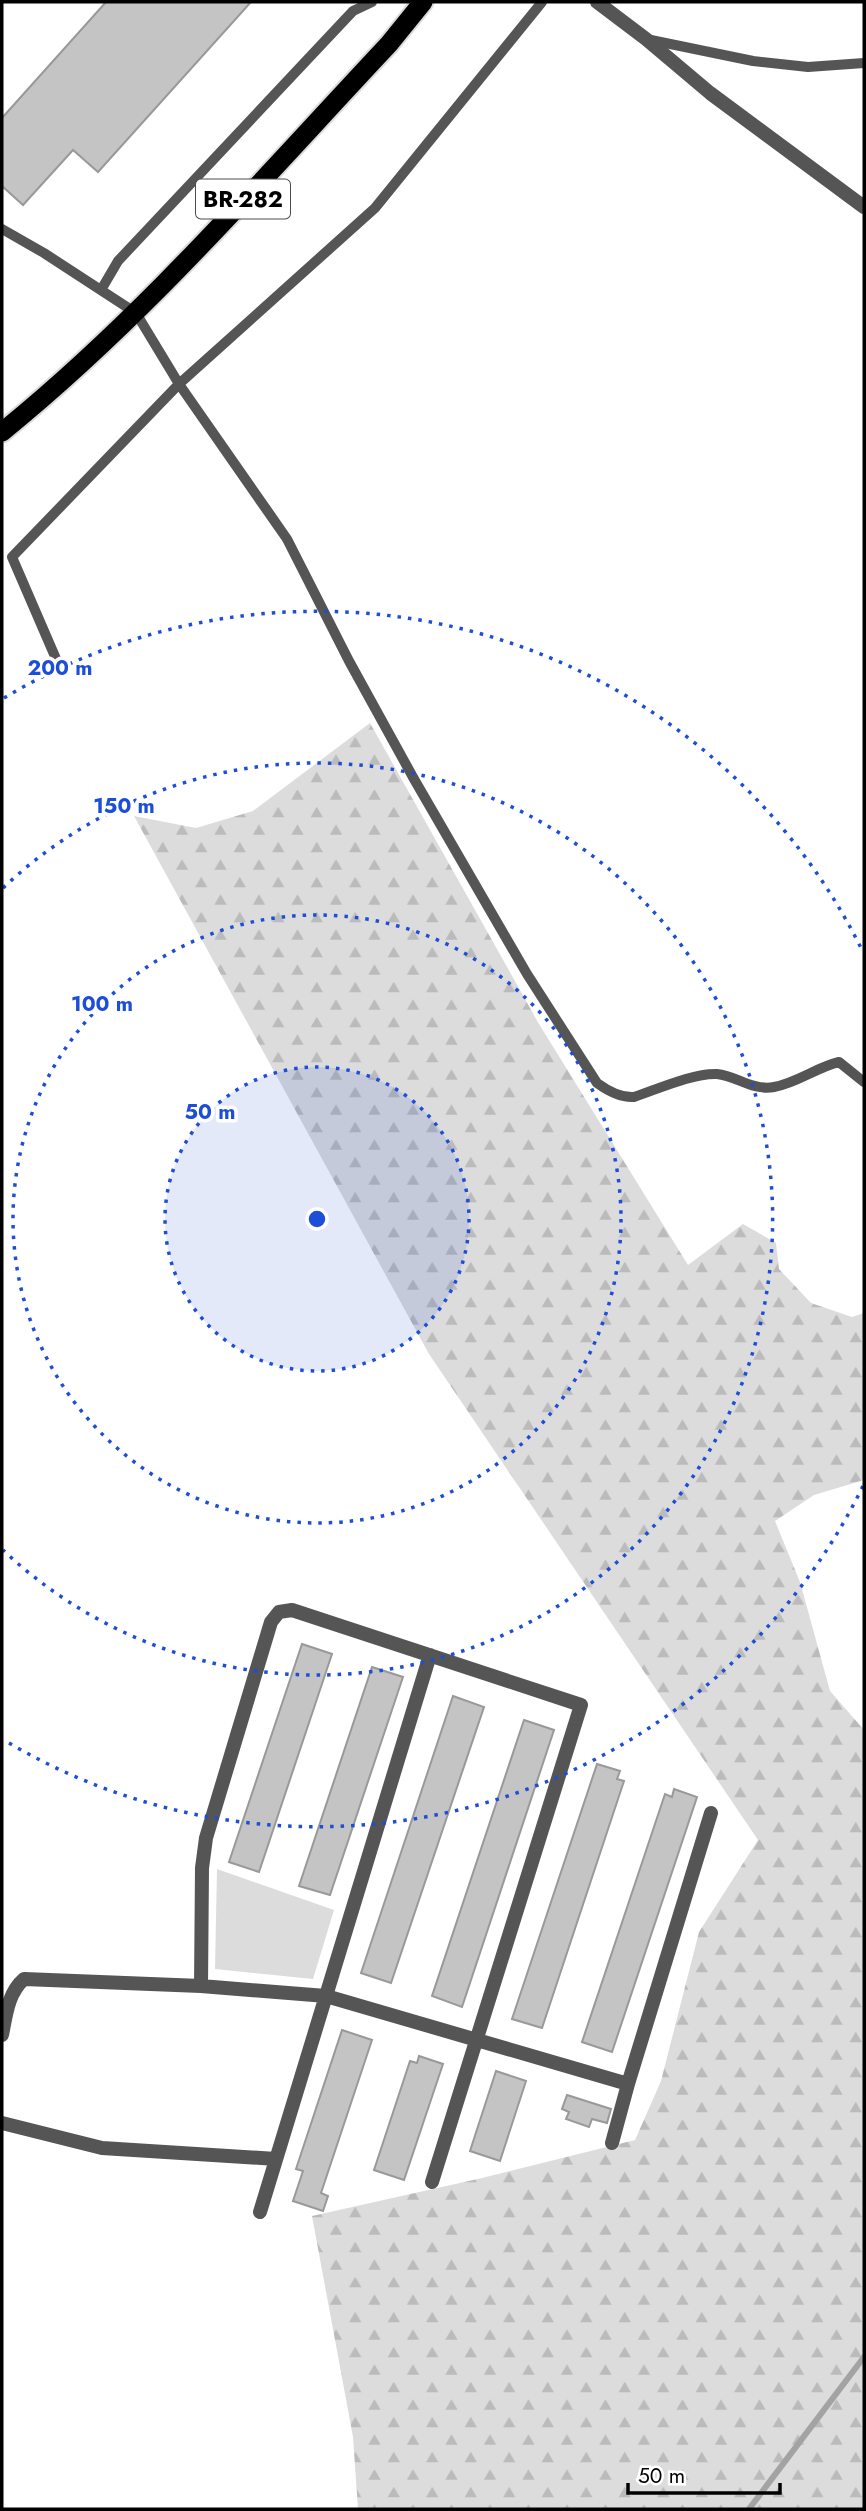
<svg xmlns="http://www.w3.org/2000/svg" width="866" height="2511" viewBox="0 0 866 2511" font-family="Jost,sans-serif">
  <defs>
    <pattern id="forest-firs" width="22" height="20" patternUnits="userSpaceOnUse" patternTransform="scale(1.75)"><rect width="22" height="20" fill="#dcdcdc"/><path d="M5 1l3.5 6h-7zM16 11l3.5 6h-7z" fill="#bbb"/></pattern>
  </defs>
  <rect width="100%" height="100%" fill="#fff"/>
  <path fill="#dcdcdc" d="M 217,1869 L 334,1910 L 313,1979 L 215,1969 Z"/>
  <path fill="url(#forest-firs)" d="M 370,723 L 539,1024 L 688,1265 L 743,1224 L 776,1243 L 779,1269 L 811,1303 L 852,1317 L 864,1313 L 864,1480 L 814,1495 L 775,1521 L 800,1582 L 830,1691 L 864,1730 L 864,2509 L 358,2509 L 353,2437 L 312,2216 L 482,2178 L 635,2140 L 661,2081 L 699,1932 L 758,1840 L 429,1354 L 134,816 L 196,828 L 253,811 Z"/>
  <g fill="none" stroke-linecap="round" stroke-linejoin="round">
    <path stroke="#a3a3a3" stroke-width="6" d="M 749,2509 L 864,2357"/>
  </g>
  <path fill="#c4c4c4" stroke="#999" stroke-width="2" d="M 106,2 L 251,2 L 98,172 L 73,150 L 23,205 L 2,186 L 2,118 Z
    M 302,1644 L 332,1654 L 259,1872 L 229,1862 Z
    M 372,1667 L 403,1677 L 330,1895 L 299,1886 Z
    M 453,1696 L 484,1707 L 391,1983 L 361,1973 Z
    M 524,1720 L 554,1730 L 462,2007 L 432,1996 Z
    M 597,1764 L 620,1771 L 617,1779 L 624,1781 L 542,2028 L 512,2019 Z
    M 674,1789 L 697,1797 L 612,2052 L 582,2042 L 665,1794 L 672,1797 Z
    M 342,2030 L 372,2040 L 321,2193 L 328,2196 L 323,2211 L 293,2201 L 303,2171 L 296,2169 Z
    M 419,2056 L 443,2064 L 404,2180 L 374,2170 L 410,2061 L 417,2063 Z
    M 496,2071 L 526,2081 L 500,2161 L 470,2151 Z
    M 567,2095 L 611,2109 L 607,2123 L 592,2119 L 589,2127 L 566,2119 L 569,2112 L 562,2109 Z"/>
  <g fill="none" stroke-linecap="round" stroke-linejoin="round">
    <g stroke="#dbdbdb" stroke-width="23">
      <path id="trunk" d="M 2,432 C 144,317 264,177 389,44 L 423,2"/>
    </g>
    <path stroke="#555" stroke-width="10" d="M 646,39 L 753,61 L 808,67 L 864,63
      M 2,229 L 44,253 L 136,313 L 179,384 L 287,539 L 349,661 L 414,779 L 527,974 L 597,1083 C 608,1091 620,1098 634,1097 C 658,1089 693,1073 717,1074 C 737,1076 753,1091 774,1087 C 797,1083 817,1067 839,1062 L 864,1082
      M 101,290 L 118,261 L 353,11 L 372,2
      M 60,668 L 12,557 L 179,384 L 375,208 L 542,2"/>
    <path stroke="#555" stroke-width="14" d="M 597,2 L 646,39 L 710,93 L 864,207
      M 201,1986 L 202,1868 L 206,1838 L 271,1622 L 279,1612 L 292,1610 L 581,1705 L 432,2182
      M 2,2035 C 6,2015 8,1993 24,1979 L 201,1986 L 326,1996 L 628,2084 L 612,2143
      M 628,2084 L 711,1813
      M 2,2123 L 102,2148 L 276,2159
      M 260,2212 L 430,1655"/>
    <use href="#trunk" stroke="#000" stroke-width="19"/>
  </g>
  <circle cx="317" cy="1219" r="152" fill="#1d4ed8" fill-opacity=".12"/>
  <g fill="none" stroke="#1d4ed8" stroke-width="3.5" stroke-dasharray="3.5 7">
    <circle cx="317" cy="1219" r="152"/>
    <circle cx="317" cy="1219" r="304"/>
    <path d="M3 888A456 456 0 1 1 3 1550"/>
    <path d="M863 1486A608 608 0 0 1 4 1740M4 698A608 608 0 0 1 863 952"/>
  </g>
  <g text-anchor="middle" stroke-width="7" stroke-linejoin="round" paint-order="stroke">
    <rect fill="#fff" stroke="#4c4c4c" stroke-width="2" x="196" y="179.5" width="94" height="39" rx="5"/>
    <g font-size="23" font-weight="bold" fill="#000">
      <text x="243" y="207">BR-282</text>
    </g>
  </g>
  <circle cx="317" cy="1219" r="10" fill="#1d4ed8" stroke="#fff" stroke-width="3.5"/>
  <g font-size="21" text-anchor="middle" font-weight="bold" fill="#1d4ed8" stroke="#fff" stroke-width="7" stroke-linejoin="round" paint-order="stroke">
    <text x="60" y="675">200 m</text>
    <text x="124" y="813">150 m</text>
    <text x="102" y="1011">100 m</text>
    <text x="210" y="1119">50 m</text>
  </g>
  <rect width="866" height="2511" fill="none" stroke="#000000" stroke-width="7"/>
  <path d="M628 2483v10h152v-10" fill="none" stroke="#000000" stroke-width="3.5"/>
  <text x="638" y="2483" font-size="21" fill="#000000" stroke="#ffffff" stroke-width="5" paint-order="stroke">50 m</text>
</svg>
